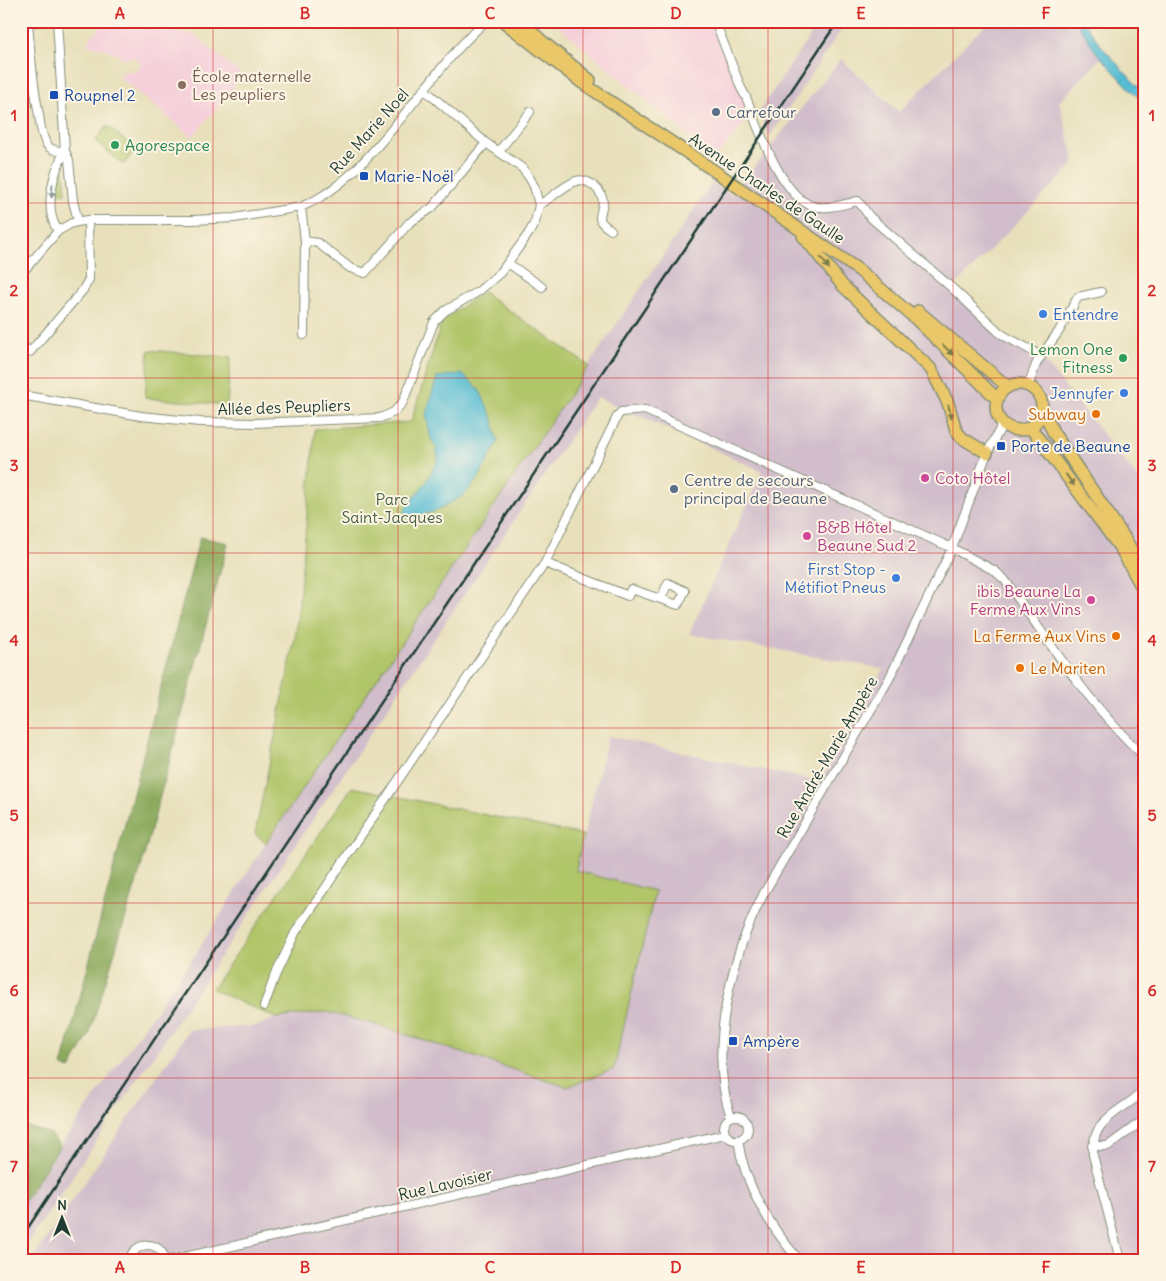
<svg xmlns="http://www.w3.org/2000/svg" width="1166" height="1281" viewBox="0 0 1166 1281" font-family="Delius,sans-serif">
  <rect width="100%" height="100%" fill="#fcf5e5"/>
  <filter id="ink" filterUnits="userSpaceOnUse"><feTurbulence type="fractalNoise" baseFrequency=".02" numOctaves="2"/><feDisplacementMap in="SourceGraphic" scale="10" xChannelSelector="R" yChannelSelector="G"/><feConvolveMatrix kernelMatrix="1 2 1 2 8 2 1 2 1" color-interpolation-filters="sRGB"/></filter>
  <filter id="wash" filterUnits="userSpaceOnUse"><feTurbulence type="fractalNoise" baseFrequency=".0096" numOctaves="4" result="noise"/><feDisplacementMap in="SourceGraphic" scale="20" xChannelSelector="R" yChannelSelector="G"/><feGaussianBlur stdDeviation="1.12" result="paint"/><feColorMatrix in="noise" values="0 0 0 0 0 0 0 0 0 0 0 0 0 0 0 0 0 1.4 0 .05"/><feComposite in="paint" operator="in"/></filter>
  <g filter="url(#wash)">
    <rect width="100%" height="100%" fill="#e8e0bb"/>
    <path fill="#f5cfda" d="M 105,21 L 189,21 L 180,32 L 194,35 L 243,76 L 192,137 L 118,76 L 125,71 L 136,72 L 141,64 L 135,57 L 125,59 L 109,50 L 86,44 Z
      M 552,21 L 709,21 L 752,115 L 715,158 Z"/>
    <path fill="#d1bdcb" d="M 820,21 L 847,21 L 769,137 L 759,112 Z
      M 989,21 L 1081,21 L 1101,58 L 1059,102 L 1075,161 L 1070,168 L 953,288 L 1000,333 L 1041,357 L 1145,487 L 1145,1260 L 32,1260 L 189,1030 L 257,1026 L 275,1018 L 327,1012 L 377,1025 L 655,891 L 575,871 L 608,736 L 820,782 L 884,669 L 689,634 L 762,471 L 597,397 L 21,1253 L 21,1206 L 60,1146 L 195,955 L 266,843 L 712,183 L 732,195 L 841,59 L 899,112 Z"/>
    <path fill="#b1c569" stroke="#68814e" d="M 106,127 L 109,127 L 134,148 L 134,151 L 124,164 L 122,164 L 96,142 L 96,139 Z
      M 61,168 L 64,170 L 66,193 L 56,193 L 59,170 Z
      M 483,292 L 589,366 L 266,843 L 255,834 L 296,633 L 315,429 L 411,422 L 442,321 Z
      M 149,350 L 231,357 L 227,405 L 145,398 Z
      M 352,787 L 583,835 L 576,871 L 655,891 L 614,1069 L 567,1087 L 377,1025 L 327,1012 L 275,1018 L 212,989 Z"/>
    <path fill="#8caa5d" stroke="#567448" d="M 200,537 L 228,543 L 140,871 L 89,1035 L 70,1069 L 62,1066 Z
      M 21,1125 L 49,1133 L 60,1146 L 21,1206 Z"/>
    <path fill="#55bcd3" stroke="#3a7c84" d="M 1076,21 L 1083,21 L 1103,48 L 1140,89 L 1145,96 L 1145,105 L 1096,52 Z
      M 462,374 L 479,389 L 493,419 L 498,442 L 478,479 L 463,496 L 433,512 L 404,518 L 405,509 L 427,481 L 438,459 L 436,447 L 431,439 L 426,414 L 437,377 Z"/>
  </g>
  <g filter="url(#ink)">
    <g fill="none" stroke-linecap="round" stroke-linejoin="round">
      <g stroke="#848e78" stroke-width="10">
        <path id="street" d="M 28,21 C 30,53 33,84 39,115 C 40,124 42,137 47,145 C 52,151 58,151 65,151
          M 57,21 L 65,151 L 69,160 L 73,201 L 78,221
          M 715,21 L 741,88 L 746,97 C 757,125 782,198 813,206 C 827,210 844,204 858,201 L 870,217 L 952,288 L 1000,333 C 1013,342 1029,347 1041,357
          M 28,22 L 51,21
          M 21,92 L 24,88 L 33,85
          M 499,151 L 530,112
          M 539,205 C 552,198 563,186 576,181 C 588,177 603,191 603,203 C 602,208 600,214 600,219 C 601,224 607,227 611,230
          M 301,207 L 305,241 L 304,335
          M 58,231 C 43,209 53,172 65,151
          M 305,241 L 318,243 L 350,268 L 365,273 L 409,223 L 432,208 L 486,143
          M 508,263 L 542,287
          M 21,274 L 58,231 L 72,223 L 88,220 L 192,220 L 234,218 L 301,207 C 340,191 367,159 393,128 C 423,92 451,52 486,21
          M 21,345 L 30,352 L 83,290 L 89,279 L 88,220
          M 1028,386 L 1037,362 L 1059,331 L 1078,297 L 1101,292
          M 21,395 L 141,416 L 200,422 L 255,423 L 380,418 L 394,412 L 403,402 L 434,322 L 445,311 L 479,291 L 501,272 L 529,233 L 535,222 L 539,205 L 534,186 L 529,177 L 522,168 L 486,143 L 425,90
          M 545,563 L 628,596 L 631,589 L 678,605 L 685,591 L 668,583 L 661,598
          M 264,1006 L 275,976 L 295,933 L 545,563 L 618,415 L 621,412 L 645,410 L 952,548 L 995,571 L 1005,580 C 1049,641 1089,706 1145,757
          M724 1128a12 12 0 1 1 24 0a12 12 0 1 1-24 0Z
          M 731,1117 C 707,1049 732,954 764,893 L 889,679 L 952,548 L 987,453 L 1000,429 L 1001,421
          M 738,1140 C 744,1184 770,1227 799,1260
          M 1092,1146 L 1108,1146 L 1145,1119
          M 129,1260 C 135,1241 160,1239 165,1260
          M 171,1260 L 725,1134
          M 1120,1260 L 1093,1155 C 1091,1117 1121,1113 1145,1090"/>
      </g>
      <g stroke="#848e78" stroke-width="14">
        <path id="primary" d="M 521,21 L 543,42 L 590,80
          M 504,22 L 581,82 L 716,172 L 860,271 L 916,319 L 997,399
          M 803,236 L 843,286 L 931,369 L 948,403 L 956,430 L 962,438 L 987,453
          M 918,311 L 1008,387
          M996 407a23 23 0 1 1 46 0a23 23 0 1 1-46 0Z
          M 1042,407 L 1053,432 L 1124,537 L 1145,574
          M 1030,427 L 1121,549 L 1145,593"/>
      </g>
      <use href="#street" stroke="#fff" stroke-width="8"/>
      <use href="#primary" stroke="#eac769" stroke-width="11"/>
      <path stroke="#1f3d34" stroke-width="2.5" d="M 21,1238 L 838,21"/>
    </g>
    <defs><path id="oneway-solid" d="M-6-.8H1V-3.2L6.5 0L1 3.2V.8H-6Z" transform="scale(1.25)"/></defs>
    <use fill="#8f9e9a" href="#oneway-solid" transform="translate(52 191) rotate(94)"/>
    <g fill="#7a7b4c">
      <use href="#oneway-solid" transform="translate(825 263) rotate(52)"/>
      <use href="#oneway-solid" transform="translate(948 350) rotate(45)"/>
      <use href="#oneway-solid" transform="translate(950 412) rotate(77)"/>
      <use href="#oneway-solid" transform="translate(1070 480) rotate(54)"/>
    </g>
  </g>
  <path fill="none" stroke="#d62828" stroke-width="1" stroke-opacity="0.55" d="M 213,21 L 213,1260M 398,21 L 398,1260M 583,21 L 583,1260M 768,21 L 768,1260M 953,21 L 953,1260M 21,203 L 1145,203M 21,378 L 1145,378M 21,553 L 1145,553M 21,728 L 1145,728M 21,903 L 1145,903M 21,1078 L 1145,1078"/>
  <circle fill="#8d6e63" stroke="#fcf5e5" stroke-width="2" cx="182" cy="85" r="5"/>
  <g fill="#1a4fb4" stroke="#fcf5e5" stroke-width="2">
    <rect x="49" y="90" width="10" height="10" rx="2.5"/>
    <rect x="359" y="171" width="10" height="10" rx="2.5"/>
    <rect x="996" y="441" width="10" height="10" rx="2.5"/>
    <rect x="728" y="1036" width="10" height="10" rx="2.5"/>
  </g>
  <g fill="#5c6f8a" stroke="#fcf5e5" stroke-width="2">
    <circle cx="716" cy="112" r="5"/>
    <circle cx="674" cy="489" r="5"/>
  </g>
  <g fill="#2e9e5b" stroke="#fcf5e5" stroke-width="2">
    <circle cx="115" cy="145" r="5"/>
    <circle cx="1123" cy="358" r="5"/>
  </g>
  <g fill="#3f7fe0" stroke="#fcf5e5" stroke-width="2">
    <circle cx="1043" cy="314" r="5"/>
    <circle cx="1124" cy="393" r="5"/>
    <circle cx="896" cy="578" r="5"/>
  </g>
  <g fill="#e8710a" stroke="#fcf5e5" stroke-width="2">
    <circle cx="1096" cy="414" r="5"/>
    <circle cx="1116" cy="636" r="5"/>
    <circle cx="1020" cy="668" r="5"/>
  </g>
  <g fill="#d1479c" stroke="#fcf5e5" stroke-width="2">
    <circle cx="925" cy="478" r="5"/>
    <circle cx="807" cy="536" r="5"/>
    <circle cx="1091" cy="600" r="5"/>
  </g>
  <g text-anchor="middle" stroke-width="4" stroke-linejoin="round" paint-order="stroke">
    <g font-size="16" fill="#785e54" stroke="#fcf5e5" text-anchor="start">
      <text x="192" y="82">École maternelle<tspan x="192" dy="18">Les peupliers</tspan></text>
    </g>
    <g font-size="16" fill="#164399" stroke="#fcf5e5" text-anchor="start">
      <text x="64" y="101">Roupnel 2</text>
      <text x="374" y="182">Marie-Noël</text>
      <text x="1011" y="452">Porte de Beaune</text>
      <text x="743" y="1047">Ampère</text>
    </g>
    <g font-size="16" fill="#4e5e75" stroke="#fcf5e5" text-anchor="start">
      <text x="726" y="118">Carrefour</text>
      <text x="684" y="486">Centre de secours<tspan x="684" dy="18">principal de Beaune</tspan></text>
    </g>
    <g font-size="16" fill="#1f3d34" stroke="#fcf5e5">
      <text transform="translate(369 131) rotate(-48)" y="6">Rue Marie Noel</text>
      <text transform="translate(767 188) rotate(34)" y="6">Avenue Charles de Gaulle</text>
      <text transform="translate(284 407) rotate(-2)" y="6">Allée des Peupliers</text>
      <text transform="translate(827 757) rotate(-60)" y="6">Rue André-Marie Ampère</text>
      <text transform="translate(445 1184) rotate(-13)" y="6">Rue Lavoisier</text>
    </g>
    <g font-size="16" fill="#27864d" stroke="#fcf5e5" text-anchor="start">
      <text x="125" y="151">Agorespace</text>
      <text x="1113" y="355" text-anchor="end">Lemon One<tspan x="1113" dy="18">Fitness</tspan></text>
    </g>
    <g font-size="16" fill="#366cbe" stroke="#fcf5e5" text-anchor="end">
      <text x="1053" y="320" text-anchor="start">Entendre</text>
      <text x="1114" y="399">Jennyfer</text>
      <text x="886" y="575">First Stop -<tspan x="886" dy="18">Métifiot Pneus</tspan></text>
    </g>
    <g font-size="16" fill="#c56008" stroke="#fcf5e5" text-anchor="end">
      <text x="1086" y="420">Subway</text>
      <text x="1106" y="642">La Ferme Aux Vins</text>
      <text x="1030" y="674" text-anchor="start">Le Mariten</text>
    </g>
    <g font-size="16" fill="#b23c85" stroke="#fcf5e5" text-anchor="start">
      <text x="935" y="484">Coto Hôtel</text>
      <text x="817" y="533">B&amp;B Hôtel<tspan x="817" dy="18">Beaune Sud 2</tspan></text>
      <text x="1081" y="597" text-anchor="end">ibis Beaune La<tspan x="1081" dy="18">Ferme Aux Vins</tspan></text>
    </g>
    <g font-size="16" fill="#445f41" stroke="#fcf5e5">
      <text x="392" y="505">Parc<tspan x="392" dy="18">Saint-Jacques</tspan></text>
    </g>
  </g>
  <rect width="1166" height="1281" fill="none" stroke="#fcf5e5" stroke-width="55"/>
  <g transform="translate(62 1218)" stroke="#fcf5e5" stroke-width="4" paint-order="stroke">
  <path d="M0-4L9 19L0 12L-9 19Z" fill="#1f3d34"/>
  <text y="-8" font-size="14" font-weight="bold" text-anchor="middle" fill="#1f3d34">N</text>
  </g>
  <rect x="28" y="28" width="1110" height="1226" fill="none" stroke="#d62828" stroke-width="2"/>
  <g font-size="16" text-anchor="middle" font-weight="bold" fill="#d62828">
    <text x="120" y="19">A</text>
    <text x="305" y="19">B</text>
    <text x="490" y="19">C</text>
    <text x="676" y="19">D</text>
    <text x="861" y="19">E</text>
    <text x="1046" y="19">F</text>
    <text x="14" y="121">1</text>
    <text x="1152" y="121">1</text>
    <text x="14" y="296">2</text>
    <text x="1152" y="296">2</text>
    <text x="14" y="471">3</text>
    <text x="1152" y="471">3</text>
    <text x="14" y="646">4</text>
    <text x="1152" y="646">4</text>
    <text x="14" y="821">5</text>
    <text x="1152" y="821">5</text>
    <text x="14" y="996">6</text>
    <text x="1152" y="996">6</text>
    <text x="14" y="1172">7</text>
    <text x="1152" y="1172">7</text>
    <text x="120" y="1273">A</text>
    <text x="305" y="1273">B</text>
    <text x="490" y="1273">C</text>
    <text x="676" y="1273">D</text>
    <text x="861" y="1273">E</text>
    <text x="1046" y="1273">F</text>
  </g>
</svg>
